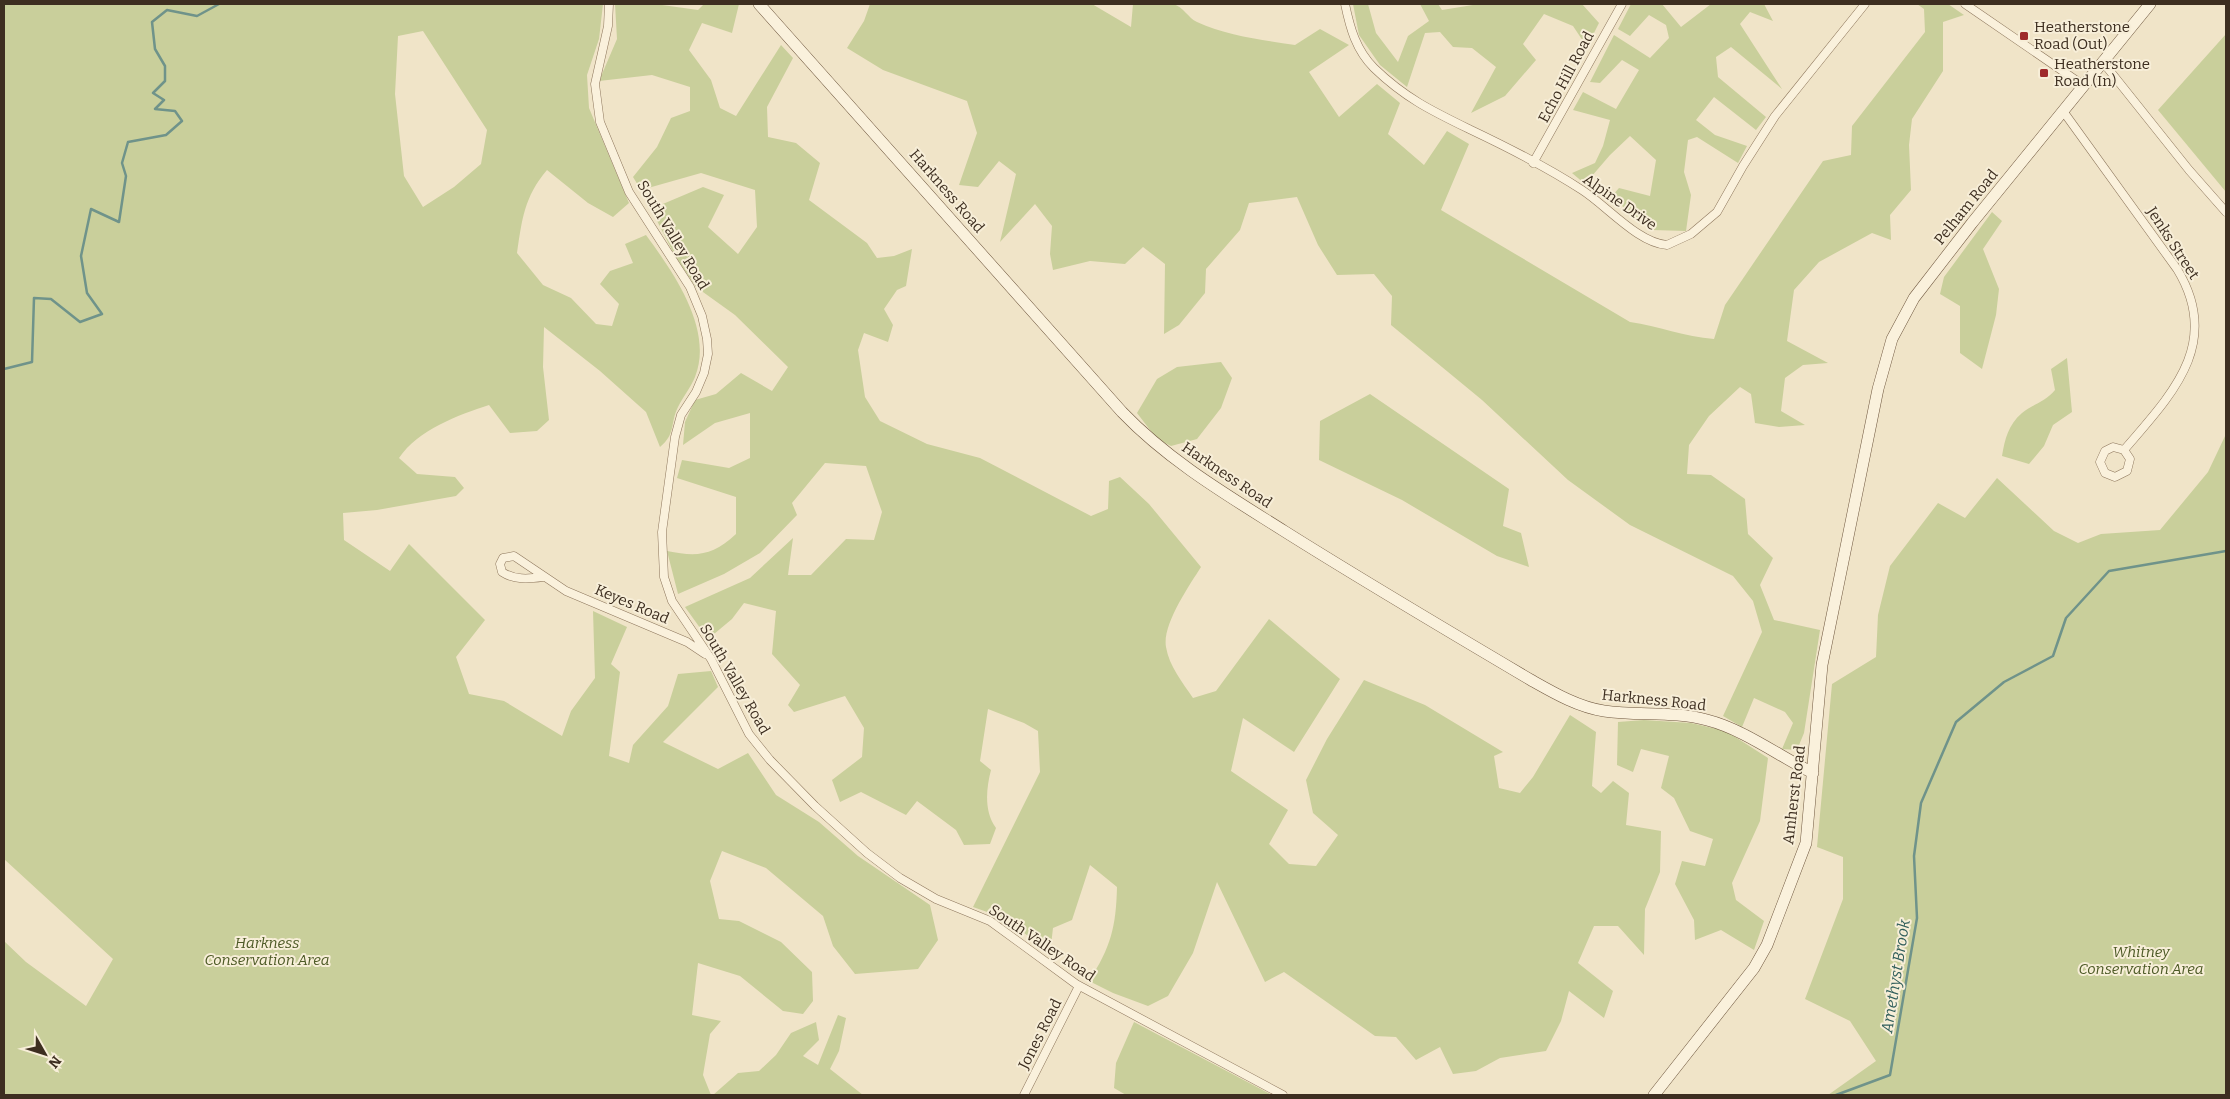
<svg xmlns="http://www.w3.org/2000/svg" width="2230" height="1099" viewBox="0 0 2230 1099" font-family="Bitter,serif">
  <rect width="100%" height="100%" fill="#f0e4c8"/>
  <path fill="#c9cf9b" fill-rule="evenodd" d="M 4,4 L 603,4 L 599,39 L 587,75 L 589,108 L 629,203 L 613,217 L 588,203 L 547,170 C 524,197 522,220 517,253 L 543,285 L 571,298 L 596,324 L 612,326 L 619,304 L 600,284 L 610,271 L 633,263 L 625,244 L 646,235 C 673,272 714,329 695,377 C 691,387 683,397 678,407 C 670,423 676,434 660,447 L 646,412 L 600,371 L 544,327 L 543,367 L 549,420 L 537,431 L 510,433 L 489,405 C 458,415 418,430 399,458 L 417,474 L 455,477 L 464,488 L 456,496 L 377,510 L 343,513 L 344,540 L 390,571 L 409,544 L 485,620 L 456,657 L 469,694 L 504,701 L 562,736 L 571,711 L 595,678 L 593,611 L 627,627 L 611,664 L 620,672 L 609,756 L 629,763 L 633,745 L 668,706 L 678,674 L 711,671 L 718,687 L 663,742 L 718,769 L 748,753 L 776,795 L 819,822 L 858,856 L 930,905 L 938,940 L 918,969 L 855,974 L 833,946 L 823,916 L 766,868 L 722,851 L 710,881 L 719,919 L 739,921 L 781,942 L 812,972 L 813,1001 L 803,1014 L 783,1011 L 740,976 L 698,963 L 692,1015 L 721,1021 L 710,1034 L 703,1075 L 711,1095 L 4,1095 L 4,941 L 26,962 L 86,1006 L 113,959 L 4,859 ZM 423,31 L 487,130 L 481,164 L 454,187 L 423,207 L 404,176 L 395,94 L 398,36 Z
    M 615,4 L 655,4 L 698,10 L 704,4 L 739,4 L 732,33 L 702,23 L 689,50 L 711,80 L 720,108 L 736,116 L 781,45 L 793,58 L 767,107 L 768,137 L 796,143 L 820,163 L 809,200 L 867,243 L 877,258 L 894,256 L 912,249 L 906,286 L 897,290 L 884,309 L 893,325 L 888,342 L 864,333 L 858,350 L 865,397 L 880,421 L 927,444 L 980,458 L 1091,516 L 1108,509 L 1109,481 L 1120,477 L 1149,504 L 1201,567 C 1189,586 1162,625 1166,647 C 1169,666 1183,683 1193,698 L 1216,691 L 1269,619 L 1340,679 L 1294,752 L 1243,718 L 1231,771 L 1288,810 L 1269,844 L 1289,864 L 1316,866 L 1338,835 L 1313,813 L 1306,780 L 1327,739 L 1364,680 L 1425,705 L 1503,752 L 1494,756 L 1499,788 L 1520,793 L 1533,777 L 1570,715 L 1596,732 L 1592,786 L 1601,793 L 1613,781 L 1629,793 L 1626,825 L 1661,831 L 1660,872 L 1645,909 L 1644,955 L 1618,926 L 1594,926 L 1578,963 L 1613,991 L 1604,1018 L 1569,991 L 1561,1021 L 1546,1051 L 1500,1058 L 1476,1071 L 1453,1074 L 1440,1047 L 1416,1060 L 1396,1037 L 1375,1036 L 1284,972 L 1265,982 L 1217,882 L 1193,953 L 1168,996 L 1148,1006 L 1113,993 L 1089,981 C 1111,947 1116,927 1117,887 L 1090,865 L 1072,920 L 1053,928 L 1050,954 L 1007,919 L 973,907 L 1040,772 L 1038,731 L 1024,723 L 988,709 L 980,761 L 991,770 C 986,789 984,812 996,828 L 990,844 L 964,845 L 956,830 L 917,801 L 906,815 L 861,792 L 840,802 L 832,780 L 862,757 L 864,728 L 845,696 L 794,712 L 788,705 L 800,685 L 772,654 L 776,611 L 744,603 L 732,619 L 708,639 L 685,607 L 750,578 L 793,538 L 788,575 L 811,575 L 846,539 L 874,540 L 882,512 L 866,466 L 825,463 L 792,503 L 797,515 L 760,553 L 724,574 L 678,594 L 667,551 C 697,557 712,556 736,534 L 736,497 L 677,478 L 682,460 L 729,468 L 750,458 L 750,413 L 715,423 L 683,445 L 685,422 L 695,400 L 716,394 L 741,373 L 772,391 L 788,367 L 735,315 L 696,287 L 675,256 L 651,209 L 703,187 L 724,195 L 708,227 L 738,254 L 757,227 L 755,190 L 701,173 L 641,190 L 633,177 L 657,147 L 671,118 L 690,111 L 690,87 L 652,75 L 599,81 L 617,39 Z
    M 870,4 L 1092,4 L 1131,27 L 1133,4 L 1173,4 C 1184,7 1188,18 1197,22 C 1227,36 1263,40 1295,45 L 1320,29 L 1349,45 L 1309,72 L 1339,117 L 1377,84 L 1400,103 L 1388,134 L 1424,165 L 1447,131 L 1469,144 L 1441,210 L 1630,322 C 1658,326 1685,337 1714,339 L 1725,305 L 1823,161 L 1851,155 L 1852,126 L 1925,32 L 1924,9 L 1917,4 L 1948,4 L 1964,15 L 1943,22 L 1943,71 L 1912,119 L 1909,145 L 1911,190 L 1890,215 L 1891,240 L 1872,233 L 1819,262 L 1794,290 L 1787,341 L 1828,363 L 1803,365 L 1785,378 L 1781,411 L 1805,425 L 1779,427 L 1755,423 L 1751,394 L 1740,387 L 1709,416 L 1689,445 L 1687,474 L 1711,475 L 1745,499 L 1748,534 L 1773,558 L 1760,585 L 1774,620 L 1820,630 L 1804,733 L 1797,750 L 1782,749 L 1793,723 L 1785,712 L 1754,698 L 1742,727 L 1723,716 L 1762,632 L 1753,601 L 1733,576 L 1630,525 L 1568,480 L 1482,400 L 1391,325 L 1392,296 L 1374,274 L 1337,275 L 1318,245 L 1297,197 L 1249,203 L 1240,230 L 1206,269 L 1205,293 L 1179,325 L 1164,334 L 1165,264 L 1143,247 L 1125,264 L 1090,261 L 1053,270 L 1050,254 L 1052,226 L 1035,204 L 1000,242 L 1016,174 L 999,161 L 978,187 L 959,185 L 977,133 L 967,101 L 883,70 L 847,48 L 864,21 Z
    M 1353,4 L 1368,4 L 1376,33 L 1398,62 L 1408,36 L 1429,21 L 1420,4 L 1438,4 L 1442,10 L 1479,4 L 1582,4 L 1599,23 L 1587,47 L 1573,26 L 1544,14 L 1523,44 L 1536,60 L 1505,96 L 1471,113 L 1496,67 L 1472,48 L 1453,47 L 1440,32 L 1425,33 L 1407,87 L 1380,65 L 1359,35 Z
    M 1631,4 L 1662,4 L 1681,27 L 1711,4 L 1764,4 L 1773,21 L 1750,12 L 1740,24 L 1782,89 L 1731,47 L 1716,57 L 1718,77 L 1766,117 L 1756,130 L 1714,97 L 1696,120 L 1715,135 L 1747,146 L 1738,163 L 1697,137 L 1688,140 L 1684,172 L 1691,195 L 1686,231 L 1652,230 L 1611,197 L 1619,188 L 1650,196 L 1656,160 L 1630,136 L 1610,155 L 1585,184 L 1572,173 L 1595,163 L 1603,146 L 1610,120 L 1573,110 L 1583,92 L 1616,109 L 1639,70 L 1622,60 L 1600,83 L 1590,82 L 1614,35 L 1650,58 L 1669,38 L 1666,25 L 1649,15 L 1630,36 L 1618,29 Z
    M 2226,34 L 2226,192 L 2158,110 Z
    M 1992,212 L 2002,221 L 1983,249 L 1999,289 L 1996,315 L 1982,369 L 1960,353 L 1960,306 L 1940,294 L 1944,277 Z
    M 2067,358 L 2072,412 L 2053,425 L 2044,446 L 2029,464 L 2002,456 C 2005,439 2008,425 2022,413 C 2033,404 2045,402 2055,390 L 2051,369 Z
    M 1221,362 L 1232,378 L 1221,408 L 1197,439 L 1171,446 L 1157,439 L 1137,413 L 1157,379 L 1177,367 Z
    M 1370,394 L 1509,489 L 1503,526 L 1521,533 L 1529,567 L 1497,556 L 1402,500 L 1319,460 L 1320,421 Z
    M 2226,434 L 2226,1095 L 1828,1095 L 1876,1061 L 1850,1021 L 1805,999 L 1843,899 L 1843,857 L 1817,847 L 1832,684 L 1876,657 L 1878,615 L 1890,566 L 1938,503 L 1965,518 L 1997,478 L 2054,531 L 2078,543 L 2101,534 L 2160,530 L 2208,472 Z
    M 1644,720 L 1691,723 L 1726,731 L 1768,758 L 1760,821 L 1732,883 L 1736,900 L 1764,921 L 1754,950 L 1721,930 L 1695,940 L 1694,920 L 1675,884 L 1682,861 L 1705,866 L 1713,839 L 1690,831 L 1674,798 L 1661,788 L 1669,756 L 1641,749 L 1633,772 L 1617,765 L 1618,722 Z
    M 838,1015 L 846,1018 L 839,1051 L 830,1069 L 863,1095 L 713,1095 L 738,1073 L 759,1071 L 776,1055 L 791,1033 L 816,1022 L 819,1040 L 803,1056 L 818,1065 Z
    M 1134,1022 L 1272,1095 L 1126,1095 L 1114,1088 L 1116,1063 Z"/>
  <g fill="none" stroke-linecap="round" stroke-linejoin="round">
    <path stroke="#6f938a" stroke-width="2.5" d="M 4,369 L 32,362 L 34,298 L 51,299 L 80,322 L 102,314 L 87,293 L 81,256 L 91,209 L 119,222 L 126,176 L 122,163 L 128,142 L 166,135 L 182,121 L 175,111 L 155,109 L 164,100 L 153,93 L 165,81 L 165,66 L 155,49 L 152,22 L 167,10 L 197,16 L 219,4
      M 1836,1095 L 1890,1075 L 1917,918 L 1914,856 L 1921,803 L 1956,722 L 2004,682 L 2053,656 L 2066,618 L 2109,571 L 2226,551"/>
    <g stroke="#8d765c" stroke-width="9">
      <path id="street" d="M 609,4 L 608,26 L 595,84 L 600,122 L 629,192 L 690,287 L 702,316 L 707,339 L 708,354 L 704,373 L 696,392 L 681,415 L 675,437 L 662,532 L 664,577 L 672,601 L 711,659 L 749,734 L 770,760 L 815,806 L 867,853 L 900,878 L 936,899 L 990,921 L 1076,984 L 1283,1095
        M 1345,4 C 1350,28 1356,50 1374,68 C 1405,98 1432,111 1469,129 C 1507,147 1547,167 1582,190 C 1607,206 1638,243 1667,245 L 1691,234 L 1717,212 L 1743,166 L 1775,116 L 1865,4
        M 1965,4 L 2083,85
        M 2102,61 L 2189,170 L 2226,212
        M 2063,111 L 2177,269 C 2223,344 2171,395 2124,450 L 2113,447 L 2105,451 L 2100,462 L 2105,473 L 2115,477 L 2127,471 L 2130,459 L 2124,450
        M 1533,163 L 1622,4
        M 543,577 C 528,579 514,580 502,572 L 500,564 L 503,558 L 514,556 L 566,591 L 687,642 L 705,654
        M 1024,1095 L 1079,986"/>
    </g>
    <g stroke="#6f573f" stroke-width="12">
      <path id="secondary" d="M 759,4 L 1122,412 C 1169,461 1227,495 1284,531 C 1365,582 1448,631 1531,680 C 1554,693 1578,707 1604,711 C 1638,716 1674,711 1707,720 C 1743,729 1779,756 1813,773
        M 1654,1095 L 1754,968 L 1767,945 L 1806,843 L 1822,665 L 1878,389 L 1892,339 L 1914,298 L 1972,223 L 2150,4"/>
    </g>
    <use href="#street" stroke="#faf1dc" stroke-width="8"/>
    <use href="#secondary" stroke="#faf1dc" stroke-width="11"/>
  </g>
  <g fill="#9e2a2b" stroke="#f7eed8" stroke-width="2">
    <rect x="2019" y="31" width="10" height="10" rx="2.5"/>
    <rect x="2039" y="68" width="10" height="10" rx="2.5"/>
  </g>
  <g text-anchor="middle" stroke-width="4" stroke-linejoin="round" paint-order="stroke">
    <g font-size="15" fill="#3d2e20" stroke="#f7eed8" text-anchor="start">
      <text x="2034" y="32">Heatherstone<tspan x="2034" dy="17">Road (Out)</tspan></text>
      <text x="2054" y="69">Heatherstone<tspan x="2054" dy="17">Road (In)</tspan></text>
    </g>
    <g font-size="15" fill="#3d2e20" stroke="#f7eed8">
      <text transform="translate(1566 77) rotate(-62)" y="5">Echo Hill Road</text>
      <text transform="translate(947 191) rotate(49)" y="5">Harkness Road</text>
      <text transform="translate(1620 202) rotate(35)" y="5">Alpine Drive</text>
      <text transform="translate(1966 207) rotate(-51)" y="5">Pelham Road</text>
      <text transform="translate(673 235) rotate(59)" y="5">South Valley Road</text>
      <text transform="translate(2173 243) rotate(57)" y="5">Jenks Street</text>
      <text transform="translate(1227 475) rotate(34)" y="5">Harkness Road</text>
      <text transform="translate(632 604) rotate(23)" y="5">Keyes Road</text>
      <text transform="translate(735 679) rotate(60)" y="5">South Valley Road</text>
      <text transform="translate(1654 700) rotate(6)" y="5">Harkness Road</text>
      <text transform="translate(1794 795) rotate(-83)" y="5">Amherst Road</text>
      <text transform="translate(1042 943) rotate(34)" y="5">South Valley Road</text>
      <text transform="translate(1040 1034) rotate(-63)" y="5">Jones Road</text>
    </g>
    <g font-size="15" font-style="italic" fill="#4d5a26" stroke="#f7eed8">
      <text x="267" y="948">Harkness<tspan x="267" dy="17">Conservation Area</tspan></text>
      <text x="2141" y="957">Whitney<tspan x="2141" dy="17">Conservation Area</tspan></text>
    </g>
    <g font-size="16" font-style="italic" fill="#2f5d5a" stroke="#f7eed8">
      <text transform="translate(1895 976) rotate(-81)" y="6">Amethyst Brook</text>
    </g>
  </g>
  <rect width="2230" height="1099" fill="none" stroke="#3d2e20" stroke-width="10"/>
  <g transform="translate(45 1054) rotate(129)" stroke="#f7eed8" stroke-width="4" paint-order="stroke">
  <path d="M0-4L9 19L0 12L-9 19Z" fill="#3d2e20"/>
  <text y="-8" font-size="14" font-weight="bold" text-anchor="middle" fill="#3d2e20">N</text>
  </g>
</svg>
